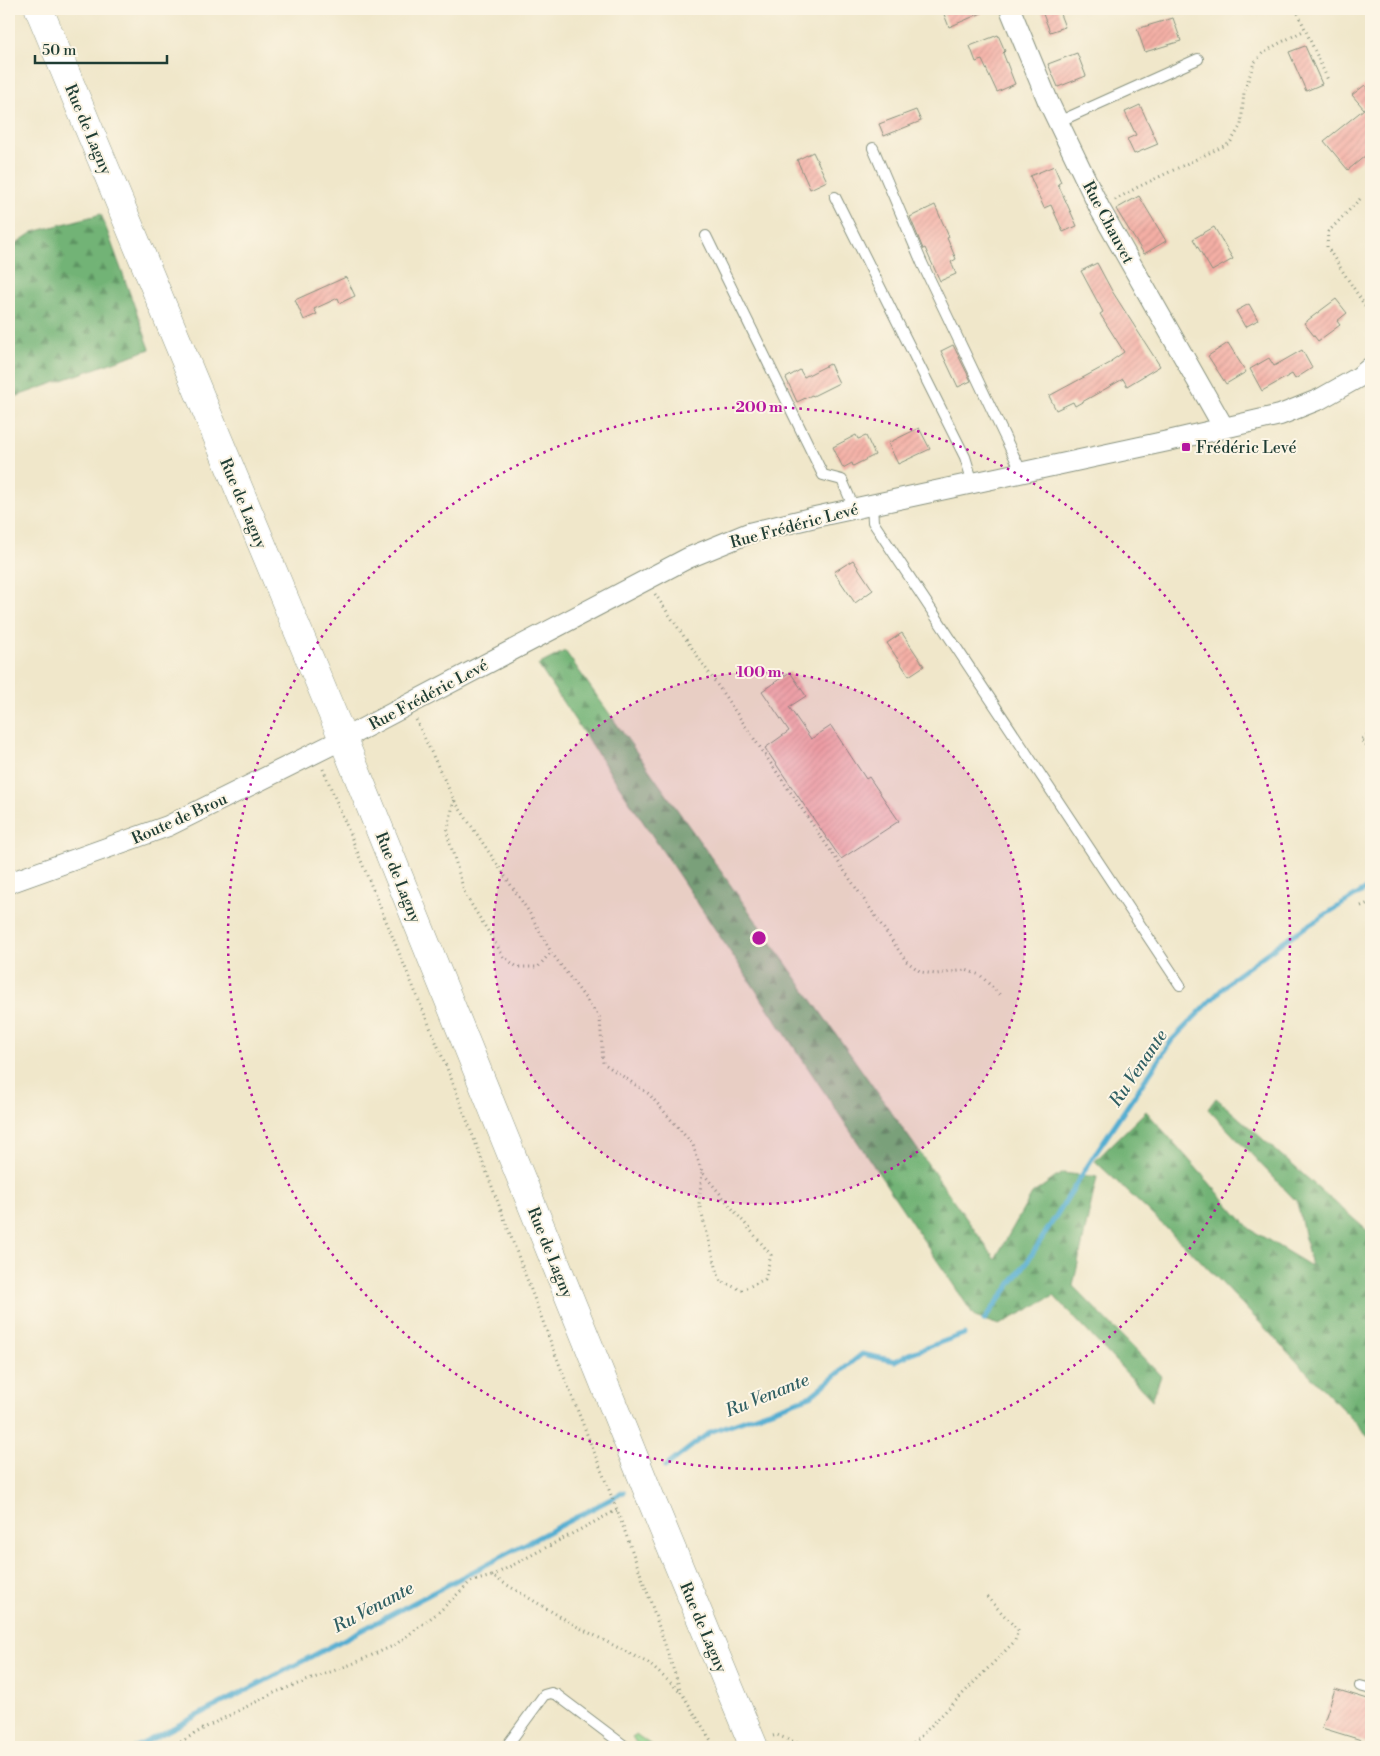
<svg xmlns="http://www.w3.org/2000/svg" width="1380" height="1756" viewBox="0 0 1380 1756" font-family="'Libre Bodoni',serif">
  <defs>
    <pattern id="grass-tufts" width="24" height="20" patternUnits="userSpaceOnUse" patternTransform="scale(1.25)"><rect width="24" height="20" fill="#8ed18a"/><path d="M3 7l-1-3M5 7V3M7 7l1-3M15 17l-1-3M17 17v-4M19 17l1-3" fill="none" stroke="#73ab72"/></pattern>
    <pattern id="forest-firs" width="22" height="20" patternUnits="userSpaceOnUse" patternTransform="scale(1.25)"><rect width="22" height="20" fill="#72b376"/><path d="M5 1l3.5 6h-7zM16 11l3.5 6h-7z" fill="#5d9362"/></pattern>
    <pattern id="building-hatch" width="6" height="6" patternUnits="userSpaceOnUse" patternTransform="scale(1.25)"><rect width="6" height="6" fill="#f4afa5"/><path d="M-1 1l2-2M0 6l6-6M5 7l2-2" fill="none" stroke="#d1978f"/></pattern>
  </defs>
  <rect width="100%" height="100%" fill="#fcf5e5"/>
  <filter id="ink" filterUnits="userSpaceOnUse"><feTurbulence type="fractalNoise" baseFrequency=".02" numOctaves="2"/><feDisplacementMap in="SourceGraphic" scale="10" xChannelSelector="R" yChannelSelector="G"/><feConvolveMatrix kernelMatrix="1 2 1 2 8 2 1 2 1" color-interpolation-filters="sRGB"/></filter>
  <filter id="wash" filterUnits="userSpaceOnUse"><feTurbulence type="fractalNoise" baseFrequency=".0096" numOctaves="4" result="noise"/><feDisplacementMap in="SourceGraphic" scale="20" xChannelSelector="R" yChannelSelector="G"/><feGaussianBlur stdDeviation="1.12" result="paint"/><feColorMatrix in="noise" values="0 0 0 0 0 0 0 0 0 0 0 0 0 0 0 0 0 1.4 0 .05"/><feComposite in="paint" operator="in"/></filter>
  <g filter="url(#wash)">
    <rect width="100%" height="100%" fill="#f0e7ca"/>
    <path fill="url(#grass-tufts)" stroke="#56875f" d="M 637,1735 L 654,1747 L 640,1747 L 632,1738 Z"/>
    <path fill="url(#forest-firs)" stroke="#487855" d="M 101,214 L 150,349 L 9,399 L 9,248 L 33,232 Z
      M 565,651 L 995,1259 L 1032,1194 L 1062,1173 L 1097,1177 L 1073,1286 L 1161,1376 L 1152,1400 L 1054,1296 L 999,1325 L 975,1317 L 538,665 Z
      M 1216,1098 L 1371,1234 L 1371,1439 L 1197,1257 L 1095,1161 L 1146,1111 L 1250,1229 L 1311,1266 L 1297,1202 L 1208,1109 Z"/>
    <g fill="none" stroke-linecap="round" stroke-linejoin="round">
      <path stroke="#53add1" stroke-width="5" d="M 984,1320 L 1027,1262 L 1097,1151 L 1172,1040 L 1233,978 L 1285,940 L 1371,886
        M 665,1467 L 710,1432 L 811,1396 L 862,1354 L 895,1361 L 914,1352 L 964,1334
        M 136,1747 L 282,1672 L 624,1492"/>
    </g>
    <g id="blocks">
      <path fill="url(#building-hatch)" d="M 942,9 L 991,9 L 949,27 Z
        M 1041,9 L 1058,9 L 1065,27 L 1050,32 Z
        M 1173,18 L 1181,41 L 1145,52 L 1137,29 Z
        M 998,35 L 1005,51 L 1003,53 L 1015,84 L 997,92 L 982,60 L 976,62 L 970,46 Z
        M 1305,46 L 1322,84 L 1306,91 L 1289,52 Z
        M 1077,53 L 1086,76 L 1058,87 L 1048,64 Z
        M 1365,85 L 1371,93 L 1371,151 L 1348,170 L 1324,141 L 1364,109 L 1352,95 Z
        M 1140,105 L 1158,144 L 1134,154 L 1127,139 L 1136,135 L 1125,112 Z
        M 916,110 L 921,121 L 884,136 L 879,124 Z
        M 813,152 L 827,181 L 810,189 L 797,160 Z
        M 1054,166 L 1061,182 L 1058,184 L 1077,226 L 1063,232 L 1051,205 L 1044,208 L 1030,176 Z
        M 1139,196 L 1166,241 L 1144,254 L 1116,209 Z
        M 935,205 L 949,237 L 947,238 L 956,259 L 951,262 L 956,274 L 940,281 L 925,248 L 923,249 L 910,217 Z
        M 1214,227 L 1233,259 L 1212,271 L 1193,239 Z
        M 1097,263 L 1112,291 L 1160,366 L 1127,386 L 1123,379 L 1075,406 L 1073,402 L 1056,410 L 1049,396 L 1112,362 L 1111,361 L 1124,352 L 1100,314 L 1103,312 L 1081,271 Z
        M 346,277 L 355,296 L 340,303 L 338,298 L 314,309 L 317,314 L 304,320 L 295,300 Z
        M 1336,299 L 1347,313 L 1337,321 L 1340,325 L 1318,341 L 1304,323 Z
        M 1249,304 L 1258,320 L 1245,327 L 1236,311 Z
        M 1228,343 L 1246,372 L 1226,384 L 1208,356 Z
        M 953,345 L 971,381 L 958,387 L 941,351 Z
        M 1302,350 L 1312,368 L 1295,379 L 1292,374 L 1262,391 L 1250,369 L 1269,358 L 1274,366 Z
        M 830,364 L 839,383 L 813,396 L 812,395 L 797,402 L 786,378 L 800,370 L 804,377 Z
        M 919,428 L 930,449 L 898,464 L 888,443 Z
        M 856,435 L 858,439 L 866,436 L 875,455 L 853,466 L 852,463 L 843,468 L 833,447 Z
        M 853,560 L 873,590 L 855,603 L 834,572 Z
        M 902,633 L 924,666 L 909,676 L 887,643 Z
        M 790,672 L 806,696 L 789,707 L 811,739 L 831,726 L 866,779 L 869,777 L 899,821 L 841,859 L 765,748 L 789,731 L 762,691 Z
        M 1335,1689 L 1371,1700 L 1371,1743 L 1322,1728 Z"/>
    </g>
  </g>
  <g filter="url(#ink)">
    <use href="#blocks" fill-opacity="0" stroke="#88927f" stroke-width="1"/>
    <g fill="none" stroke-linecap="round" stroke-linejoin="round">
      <g stroke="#88927f" stroke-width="12">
        <path id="lane" d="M 1058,122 L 1198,59
          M 873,148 L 922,263 L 1022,473
          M 835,197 L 965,457 L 973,483
          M 706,236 L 823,475 L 842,480 L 854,508
          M 872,504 L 873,522 L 1180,985
          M 1360,1686 L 1371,1689
          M 506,1747 L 544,1695 L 551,1693 L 557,1695 L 626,1747"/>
      </g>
      <g stroke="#88927f" stroke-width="22">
        <path id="street" d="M 1010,9 L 1048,101 L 1100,209 L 1224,428
          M 9,883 L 168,826 L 343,739 L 688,558 L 749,533 L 815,517 L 1168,441 L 1280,415 L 1320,399 L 1359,377 L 1371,367"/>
      </g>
      <g stroke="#88927f" stroke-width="29">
        <path id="secondary" d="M 39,9 L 343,739 L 653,1504 L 754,1747"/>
      </g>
      <path stroke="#88927f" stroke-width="3" stroke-dasharray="1 4" stroke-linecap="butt" d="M 1296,9 L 1328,80
        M 1360,199 L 1328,232 L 1327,247 L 1371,315
        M 1115,200 L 1136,188 L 1230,143 L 1241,125 L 1244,92 L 1254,63 L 1262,54 L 1276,45 L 1305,30
        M 655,594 L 906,961 L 921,972 L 936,974 L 966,970 L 980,975 L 1002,997
        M 416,720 L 454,800 L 529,912 L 551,952 L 600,1018 L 603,1063 L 649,1094 L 693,1145 L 702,1172 L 771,1255 L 765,1279 L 742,1290 L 720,1281 L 699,1204 L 702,1172
        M 1371,732 L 1361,739 L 1371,752
        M 323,769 L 451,1078 L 556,1356 L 617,1510 L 649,1597 L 681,1692 L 715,1747
        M 454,800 L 447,833 L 465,894 L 504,957 L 517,967 L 538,967 L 551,952
        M 1361,906 L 1371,902
        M 492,1576 L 617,1510
        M 773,1736 L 777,1735 L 807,1747
        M 172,1747 L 208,1726 L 276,1692 L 352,1664 L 395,1645 L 440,1611 L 470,1582 L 492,1576 L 576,1626 L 648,1663 L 681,1692
        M 910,1747 L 1015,1641 L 1018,1630 L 985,1595"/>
      <use href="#lane" stroke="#fff" stroke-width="10"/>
      <use href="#street" stroke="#fff" stroke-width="20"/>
      <use href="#secondary" stroke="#fff" stroke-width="28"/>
    </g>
  </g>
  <circle cx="759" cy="938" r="266" fill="#b5179e" fill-opacity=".12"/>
  <g fill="none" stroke="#b5179e" stroke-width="2.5" stroke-dasharray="2.5 5">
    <circle cx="759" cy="938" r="266"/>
    <circle cx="759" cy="938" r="531"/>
  </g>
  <rect fill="#b5179e" stroke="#fcf5e5" stroke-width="2" x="1181" y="442" width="10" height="10" rx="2.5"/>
  <g text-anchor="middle" stroke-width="4" stroke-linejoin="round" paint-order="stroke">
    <g font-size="16" fill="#1f3d34" stroke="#fcf5e5">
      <text transform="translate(89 129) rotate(67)" y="6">Rue de Lagny</text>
      <text transform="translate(1109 222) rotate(62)" y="6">Rue Chauvet</text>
      <text transform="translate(244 503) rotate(67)" y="6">Rue de Lagny</text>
      <text transform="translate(794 525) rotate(-15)" y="6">Rue Frédéric Levé</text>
      <text transform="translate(428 694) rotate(-28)" y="6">Rue Frédéric Levé</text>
      <text transform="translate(179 818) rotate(-24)" y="6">Route de Brou</text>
      <text transform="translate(399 877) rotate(68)" y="6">Rue de Lagny</text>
      <text transform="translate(551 1252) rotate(68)" y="6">Rue de Lagny</text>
      <text transform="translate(704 1627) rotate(67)" y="6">Rue de Lagny</text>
    </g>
    <g font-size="16" fill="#1f3d34" stroke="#fcf5e5" text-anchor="start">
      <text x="1196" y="453">Frédéric Levé</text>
    </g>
    <g font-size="18" font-style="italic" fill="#2f5f63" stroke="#fcf5e5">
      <text transform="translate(1138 1068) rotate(-56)" y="6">Ru Venante</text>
      <text transform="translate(767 1395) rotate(-22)" y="6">Ru Venante</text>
      <text transform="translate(373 1607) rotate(-28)" y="6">Ru Venante</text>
    </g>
  </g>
  <circle cx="759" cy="938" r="8" fill="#b5179e" stroke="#fcf5e5" stroke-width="2.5"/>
  <g font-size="15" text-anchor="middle" font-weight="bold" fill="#b5179e" stroke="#fcf5e5" stroke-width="4" stroke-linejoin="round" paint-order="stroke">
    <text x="759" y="412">200 m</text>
    <text x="759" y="677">100 m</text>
  </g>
  <rect width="1380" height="1756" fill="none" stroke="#fcf5e5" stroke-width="30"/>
  <path d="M35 55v8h132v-8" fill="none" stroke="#1f3d34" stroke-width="2.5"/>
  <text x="42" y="55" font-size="15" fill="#1f3d34" stroke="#fcf5e5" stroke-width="4" paint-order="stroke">50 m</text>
</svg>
